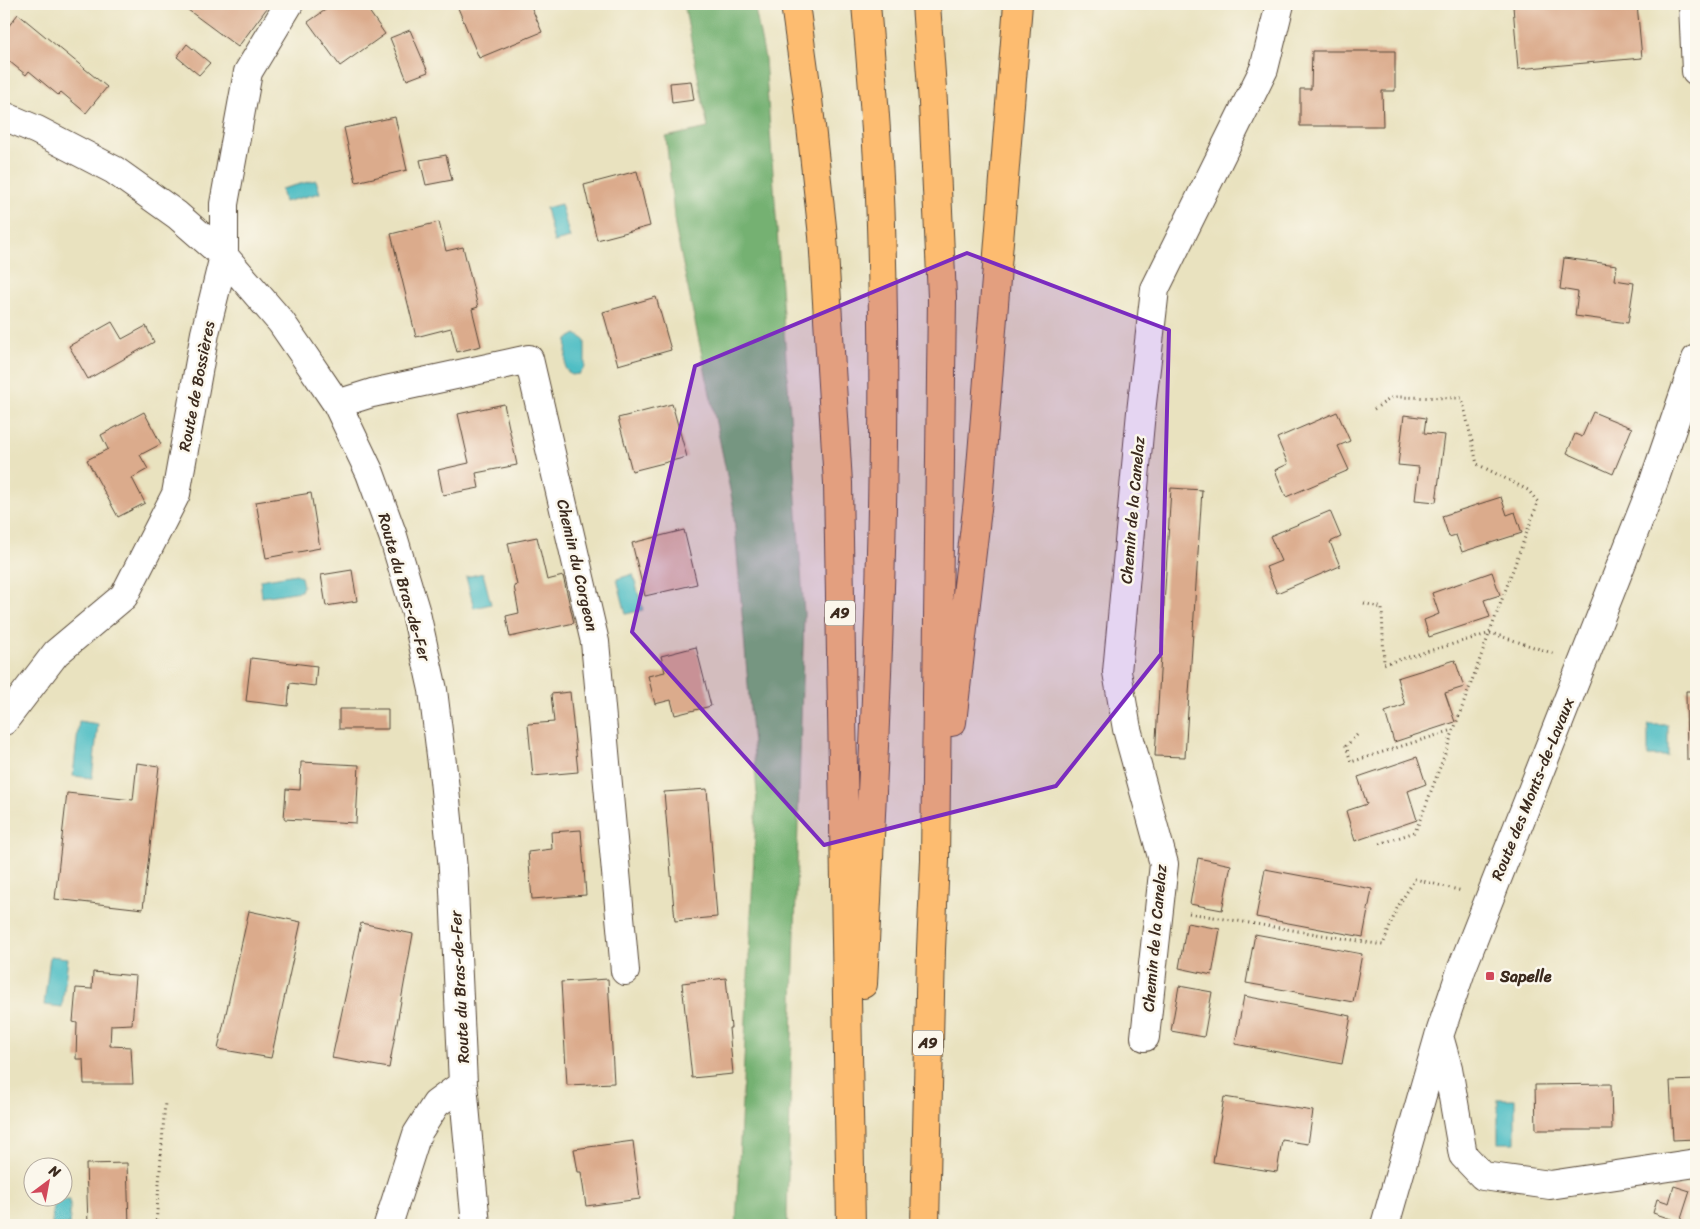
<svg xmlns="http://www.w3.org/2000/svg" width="1700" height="1229" viewBox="0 0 1700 1229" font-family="Sriracha,sans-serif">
  <rect width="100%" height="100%" fill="#fbf7ec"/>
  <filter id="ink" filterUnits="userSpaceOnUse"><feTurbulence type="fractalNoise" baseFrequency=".02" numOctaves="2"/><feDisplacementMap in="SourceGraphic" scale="10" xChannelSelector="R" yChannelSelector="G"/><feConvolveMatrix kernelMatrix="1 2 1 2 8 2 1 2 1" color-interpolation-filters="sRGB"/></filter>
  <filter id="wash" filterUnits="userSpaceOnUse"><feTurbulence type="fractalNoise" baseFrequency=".0096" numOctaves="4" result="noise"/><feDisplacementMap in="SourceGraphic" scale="20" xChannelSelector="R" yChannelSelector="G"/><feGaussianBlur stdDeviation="1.12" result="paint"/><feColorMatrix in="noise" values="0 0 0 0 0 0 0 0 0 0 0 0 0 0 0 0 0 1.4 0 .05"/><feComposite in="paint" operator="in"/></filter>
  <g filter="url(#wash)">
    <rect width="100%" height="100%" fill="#e9e2bf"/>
    <path fill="#74b172" stroke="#586e48" d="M 684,4 L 754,4 L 765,59 L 804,613 L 787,1214 L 788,1225 L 736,1225 L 757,793 L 733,504 L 675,226 L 666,137 L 708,128 Z"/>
    <path fill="#50bec4" stroke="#467471" d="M 316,180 L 320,193 L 284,202 L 281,189 Z
      M 561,204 L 570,238 L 554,242 L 546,208 Z
      M 576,334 L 585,340 L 585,367 L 579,374 L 571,375 L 565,368 L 567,339 Z
      M 483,573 L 491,604 L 474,608 L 466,577 Z
      M 296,574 L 301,577 L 303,586 L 301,591 L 262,597 L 260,580 Z
      M 633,574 L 643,610 L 626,614 L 617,579 Z
      M 79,721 L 98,724 L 92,778 L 73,776 Z
      M 1648,725 L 1668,725 L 1668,756 L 1648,756 Z
      M 50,956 L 68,958 L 62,1007 L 44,1005 Z
      M 1498,1099 L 1515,1099 L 1515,1143 L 1498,1143 Z
      M 70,1200 L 70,1225 L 52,1225 L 53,1201 Z"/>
    <g id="blocks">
      <path fill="#dbab8c" d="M 180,4 L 270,4 L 238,47 Z
        M 334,4 L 364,4 L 385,34 L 340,66 L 308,22 Z
        M 468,4 L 530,4 L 542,32 L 479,58 L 458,8 Z
        M 1543,4 L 1637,4 L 1642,58 L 1518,69 L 1513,6 Z
        M 18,14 L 107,87 L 86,113 L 61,92 L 58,95 L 29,71 L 26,75 L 4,57 L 4,32 Z
        M 410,30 L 428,72 L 407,80 L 390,38 Z
        M 187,44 L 210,63 L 199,75 L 177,57 Z
        M 1312,51 L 1395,51 L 1395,91 L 1382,91 L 1383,126 L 1300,126 L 1300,89 L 1311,89 Z
        M 691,81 L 694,100 L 672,103 L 670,83 Z
        M 395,117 L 407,170 L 356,182 L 344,128 Z
        M 446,155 L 452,180 L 426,185 L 420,160 Z
        M 637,171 L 650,226 L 597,240 L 584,185 Z
        M 439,222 L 446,251 L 463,247 L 478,307 L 472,309 L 481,346 L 457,352 L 451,328 L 416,337 L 391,234 Z
        M 1564,258 L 1617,265 L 1615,280 L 1634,283 L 1628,323 L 1575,316 L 1578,292 L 1560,289 Z
        M 656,297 L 671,350 L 618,365 L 603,312 Z
        M 112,322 L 122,339 L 146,326 L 154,342 L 88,379 L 69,346 Z
        M 504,404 L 517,465 L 476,473 L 479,488 L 443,495 L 438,470 L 469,463 L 458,414 Z
        M 672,404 L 687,457 L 632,471 L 618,418 Z
        M 144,412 L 161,444 L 140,455 L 148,469 L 132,478 L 145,503 L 118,517 L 87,460 L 108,449 L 101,435 Z
        M 1337,412 L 1350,441 L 1338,446 L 1349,470 L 1286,497 L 1275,470 L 1288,464 L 1277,438 Z
        M 1593,412 L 1632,428 L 1613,474 L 1567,453 L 1575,434 L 1582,437 Z
        M 1404,415 L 1426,418 L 1424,433 L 1445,435 L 1436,502 L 1415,500 L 1419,467 L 1398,465 Z
        M 1171,488 L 1202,490 L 1185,757 L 1155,756 Z
        M 311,493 L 320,548 L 266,558 L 256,502 Z
        M 1501,497 L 1507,515 L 1515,512 L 1522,533 L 1462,552 L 1456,535 L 1449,537 L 1442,516 Z
        M 1330,511 L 1341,537 L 1330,542 L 1340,566 L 1277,593 L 1266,567 L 1281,561 L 1270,536 Z
        M 684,530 L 697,584 L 645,596 L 632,543 Z
        M 537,537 L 547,580 L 563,576 L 574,623 L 510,637 L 506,616 L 519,613 L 514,586 L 517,585 L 508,543 Z
        M 352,570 L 357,601 L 326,606 L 321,575 Z
        M 1492,572 L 1500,595 L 1484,600 L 1490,617 L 1429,637 L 1424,620 L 1439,614 L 1432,593 Z
        M 696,647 L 711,706 L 675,715 L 671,700 L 655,704 L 648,676 L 665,672 L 661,656 Z
        M 251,658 L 317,666 L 315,686 L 290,683 L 288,706 L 246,701 Z
        M 1455,660 L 1464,687 L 1445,693 L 1455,722 L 1394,742 L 1385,712 L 1405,705 L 1397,678 Z
        M 1686,691 L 1696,691 L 1696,760 L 1687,760 Z
        M 570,692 L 578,772 L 533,776 L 528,724 L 554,722 L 551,694 Z
        M 339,709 L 388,709 L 388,729 L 339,729 Z
        M 1417,757 L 1426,784 L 1408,791 L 1417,820 L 1355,841 L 1346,811 L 1367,804 L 1358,777 Z
        M 301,762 L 359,765 L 356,823 L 284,819 L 286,789 L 300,790 Z
        M 137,763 L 159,766 L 143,909 L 55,899 L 67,793 L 133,800 Z
        M 707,789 L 717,917 L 675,921 L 664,792 Z
        M 581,830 L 586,895 L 532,899 L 528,852 L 552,849 L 551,832 Z
        M 1198,858 L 1231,865 L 1222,910 L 1190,904 Z
        M 1265,869 L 1372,889 L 1363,937 L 1256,917 Z
        M 249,911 L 301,922 L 271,1058 L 218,1049 Z
        M 361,923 L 413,934 L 389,1068 L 332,1058 Z
        M 1187,923 L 1220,929 L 1212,975 L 1179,968 Z
        M 1255,934 L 1362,954 L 1353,1002 L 1246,983 Z
        M 93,972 L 136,976 L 132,1024 L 111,1025 L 110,1046 L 131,1047 L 133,1084 L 84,1084 L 83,1059 L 76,1059 L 77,1023 L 73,1022 L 76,988 L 92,989 Z
        M 726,978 L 731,1028 L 729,1028 L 733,1074 L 692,1078 L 682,983 Z
        M 608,979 L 614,1083 L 567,1085 L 561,982 Z
        M 1179,986 L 1212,992 L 1204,1037 L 1171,1031 Z
        M 1244,996 L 1351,1016 L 1342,1064 L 1235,1044 Z
        M 1696,1080 L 1696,1139 L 1673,1140 L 1670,1081 Z
        M 1611,1084 L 1612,1130 L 1536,1130 L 1535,1085 Z
        M 1224,1097 L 1313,1111 L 1308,1144 L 1282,1140 L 1277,1172 L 1213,1162 Z
        M 633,1141 L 640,1199 L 586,1206 L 581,1172 L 578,1172 L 574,1149 Z
        M 127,1163 L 129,1225 L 88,1225 L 86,1164 Z
        M 1674,1186 L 1690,1191 L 1680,1222 L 1653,1213 L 1657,1199 L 1669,1203 Z"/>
    </g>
  </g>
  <g filter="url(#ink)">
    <use href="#blocks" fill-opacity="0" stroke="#554636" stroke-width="1"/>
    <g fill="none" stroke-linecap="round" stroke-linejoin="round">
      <g stroke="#554636" stroke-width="30">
        <path id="minor" d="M 1693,4 L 1696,71
          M 4,116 L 37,130 L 114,170 L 177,215 L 224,256 L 281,322 L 301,351 L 337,404 L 370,473 L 393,536 L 416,613 L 433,690 L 444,780 L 453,869 L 463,1084 L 476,1225
          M 337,404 L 372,393 L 529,359 L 595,642 L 625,971
          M 4,721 L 56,653 L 124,596 L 176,494 L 205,333 L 224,256 L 224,204 L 248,72 L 289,4
          M 1439,1036 L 1448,1068 L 1463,1155 L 1483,1176 L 1550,1185 L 1696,1163
          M 1145,1037 L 1164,864 L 1127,729 L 1117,672 L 1141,412 L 1155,289 L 1264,69 L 1280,4
          M 388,1225 L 417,1134 L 436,1104 L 463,1084
          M 1385,1225 L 1439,1036 L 1462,968 L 1653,484 L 1696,359"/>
      </g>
      <g stroke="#554636" stroke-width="30">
        <path id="highway" d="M 795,4 L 808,99 L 823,236 L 838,483 L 851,1225
          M 952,722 L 979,492 L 1018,4
          M 863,984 C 875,731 889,478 881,225 C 879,151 872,77 866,4
          M 925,1225 L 931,949 L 935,860 L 942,297 L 933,103 L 926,4"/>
      </g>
      <path stroke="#554636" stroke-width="3" stroke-dasharray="1 4" stroke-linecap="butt" d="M 1374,409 L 1393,397 L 1462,398 L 1477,464 L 1528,490 L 1538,502 L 1426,805 L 1415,832 L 1377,845
        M 1364,603 L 1382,608 L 1384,664 L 1491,633 L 1555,654
        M 1357,735 L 1346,746 L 1351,762 L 1453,730
        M 1189,913 L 1383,945 L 1397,908 L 1415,879 L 1462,891
        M 156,1225 L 165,1102"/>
      <use href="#minor" stroke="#fff" stroke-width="28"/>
      <use href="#highway" stroke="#fdbc70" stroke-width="28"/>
    </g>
  </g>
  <path fill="#7b2cbf" fill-opacity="0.2" stroke="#7b2cbf" stroke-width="4" stroke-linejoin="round" d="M 967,253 L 1169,330 L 1161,654 L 1056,786 L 824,845 L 632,632 L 695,366 Z"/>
  <rect fill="#d1495b" stroke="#fbf7ec" stroke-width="2" x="1485" y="971" width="10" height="10" rx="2.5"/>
  <g text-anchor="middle" stroke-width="5" stroke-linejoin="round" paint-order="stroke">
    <g fill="#fbf7ec" stroke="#75685c" stroke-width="1">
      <rect x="825" y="600.5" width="30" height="25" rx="4"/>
      <rect x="913" y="1030.5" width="30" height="25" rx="4"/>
    </g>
    <g font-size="15" font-weight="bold" fill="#3b2a1e">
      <text x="840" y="618">A9</text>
      <text x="928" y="1048">A9</text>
    </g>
    <g font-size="16" fill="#3b2a1e" stroke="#fbf7ec">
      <text transform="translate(196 386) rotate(-79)" y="6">Route de Bossières</text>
      <text transform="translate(1132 510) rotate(-85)" y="6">Chemin de la Canelaz</text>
      <text transform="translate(578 565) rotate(77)" y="6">Chemin du Corgeon</text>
      <text transform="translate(405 587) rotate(74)" y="6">Route du Bras-de-Fer</text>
      <text transform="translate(1532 789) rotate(-68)" y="6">Route des Monts-de-Lavaux</text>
      <text transform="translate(1154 938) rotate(-85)" y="6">Chemin de la Canelaz</text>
      <text transform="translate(459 987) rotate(-93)" y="6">Route du Bras-de-Fer</text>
    </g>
    <g font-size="16" font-weight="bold" fill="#3b2a1e" stroke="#fbf7ec" text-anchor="start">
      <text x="1500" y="982">Sapelle</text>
    </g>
  </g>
  <rect width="1700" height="1229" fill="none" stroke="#fbf7ec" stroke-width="20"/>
  <g transform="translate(48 1182) rotate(32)"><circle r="24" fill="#fbf7ec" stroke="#aea59a"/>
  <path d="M0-4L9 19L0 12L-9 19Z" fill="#d1495b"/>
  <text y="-8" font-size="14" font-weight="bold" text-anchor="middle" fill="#3b2a1e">N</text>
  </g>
</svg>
